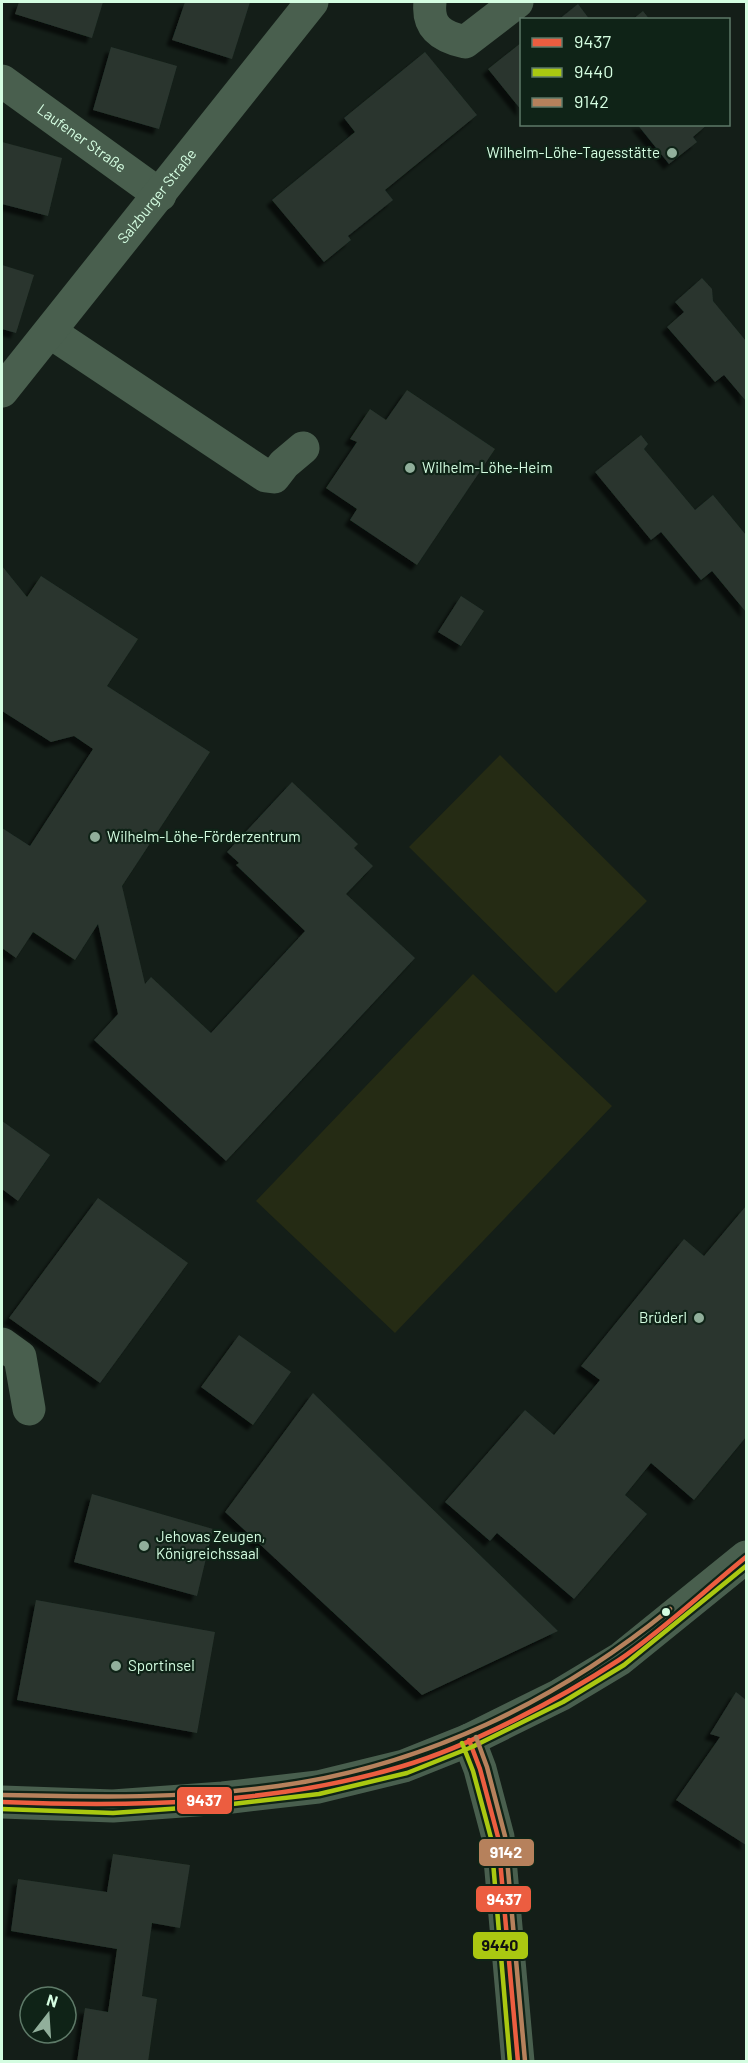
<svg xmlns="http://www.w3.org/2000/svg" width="748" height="2063" viewBox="0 0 748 2063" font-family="Barlow,sans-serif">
  <defs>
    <filter id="shadow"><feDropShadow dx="-5.5" dy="5.5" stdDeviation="1.5" flood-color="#0009"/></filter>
  </defs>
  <rect width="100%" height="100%" fill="#141e18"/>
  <path fill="#252b14" d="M 500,755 L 647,901 L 556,993 L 409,847 Z
    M 473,974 L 612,1106 L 395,1333 L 256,1201 Z"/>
  <path fill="#29362e" filter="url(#shadow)" d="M 19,2 L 103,2 L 92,38 L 15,14 Z
    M 185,2 L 250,2 L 232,59 L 172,40 Z
    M 578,4 L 590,20 L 558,20 Z
    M 643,11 L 650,20 L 632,20 Z
    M 522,42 L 522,111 L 488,69 Z
    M 111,47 L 177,66 L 159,129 L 93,110 Z
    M 425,52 L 477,115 L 385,190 L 393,200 L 348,236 L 351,240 L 324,262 L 272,200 L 355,132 L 344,118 Z
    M 637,124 L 708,124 L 693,137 L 697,142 L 669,164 Z
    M 2,142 L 62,158 L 48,216 L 2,204 Z
    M 2,265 L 34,275 L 16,333 L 2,329 Z
    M 702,278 L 712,289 L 713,301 L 746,341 L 746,401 L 724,375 L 715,382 L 667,327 L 684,312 L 675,302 Z
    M 407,390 L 495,449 L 417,565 L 350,520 L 357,509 L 326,488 L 357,442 L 350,439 L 370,409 L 386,420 Z
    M 641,435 L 648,444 L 644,449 L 695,510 L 713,495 L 746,535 L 746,612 L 712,571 L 701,580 L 661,532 L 651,540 L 595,472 Z
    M 2,566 L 27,597 L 41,576 L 138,639 L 107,686 L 210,752 L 122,886 L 145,984 L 151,977 L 211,1033 L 305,931 L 236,865 L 239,863 L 227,852 L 292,782 L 358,844 L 354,848 L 373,866 L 346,894 L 415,958 L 226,1161 L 94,1040 L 118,1014 L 98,924 L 75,960 L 33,932 L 16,958 L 2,948 L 2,828 L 30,846 L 93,749 L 74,736 L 51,742 L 2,711 Z
    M 461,596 L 484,611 L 461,646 L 438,632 Z
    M 2,1121 L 50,1155 L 18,1201 L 2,1189 Z
    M 98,1198 L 188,1263 L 100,1383 L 9,1318 Z
    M 746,1206 L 746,1437 L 694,1500 L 651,1463 L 625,1495 L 647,1514 L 574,1599 L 497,1533 L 490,1541 L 445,1502 L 525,1410 L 554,1435 L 600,1380 L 581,1366 L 684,1239 L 704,1256 Z
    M 239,1335 L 291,1372 L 253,1425 L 201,1387 Z
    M 313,1393 L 558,1631 L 422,1695 L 225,1512 Z
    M 92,1494 L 213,1529 L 197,1596 L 74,1562 Z
    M 36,1600 L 215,1632 L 197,1733 L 17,1700 Z
    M 736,1692 L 746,1700 L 746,1845 L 676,1800 L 720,1737 L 710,1734 Z
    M 113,1854 L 190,1865 L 180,1928 L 152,1923 L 142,1996 L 157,1999 L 148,2062 L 77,2062 L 85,2008 L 108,2012 L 117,1949 L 11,1931 L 18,1879 L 107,1892 Z"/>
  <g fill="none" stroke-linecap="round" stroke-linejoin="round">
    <g stroke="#495f4e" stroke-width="33">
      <path d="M 430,2 C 427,28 442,37 465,42 L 517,2"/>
      <path id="s1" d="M 2,81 L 160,195"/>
      <path d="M 50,332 L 266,476 L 274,477 L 284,464 L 303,448"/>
      <path id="s2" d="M 2,391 L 312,2"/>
      <path d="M 2,1344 L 20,1357 L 29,1409"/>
      <path d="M 469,1740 L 480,1769 L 498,1837 L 518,2062"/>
      <path d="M 2,1802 L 113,1806 L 223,1798 L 318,1787 L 404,1766 L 469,1740 L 560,1695 L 620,1659 L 746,1557"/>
    </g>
    <g stroke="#0f2317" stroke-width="9">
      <path id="bus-1" d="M 469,1740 L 480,1769 L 498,1837 L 518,2062
        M 2,1802 C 135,1807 274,1805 403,1766 C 470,1746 560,1699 619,1660 C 663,1630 704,1591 746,1557"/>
    </g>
    <g stroke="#0f2317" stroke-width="9">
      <path id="bus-2" d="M 462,1743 L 473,1771 L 491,1838 L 510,2062
        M 2,1809 L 113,1813 L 224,1805 L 319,1794 L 407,1773 L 472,1747 L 563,1702 L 624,1665 L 746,1566"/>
    </g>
    <g stroke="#0f2317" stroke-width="9">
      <path id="bus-3" d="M 476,1737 L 487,1767 L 505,1836 L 525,2061
        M 2,1795 C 94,1797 187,1799 278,1786 C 424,1766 557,1701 670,1609"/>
    </g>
    <use href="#bus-1" stroke="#ec5d40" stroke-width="4.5"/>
    <use href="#bus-2" stroke="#aac811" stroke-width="4.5"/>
    <use href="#bus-3" stroke="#b6815c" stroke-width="4.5"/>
  </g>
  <g fill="#91af9b" stroke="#0f2317" stroke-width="2">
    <circle cx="672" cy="153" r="6"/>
    <circle cx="410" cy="468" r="6"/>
    <circle cx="95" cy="837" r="6"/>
    <circle cx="699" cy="1318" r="6"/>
    <circle cx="144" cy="1546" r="6"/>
    <circle cx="116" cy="1666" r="6"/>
  </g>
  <circle fill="#d4fde1" stroke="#0f2317" stroke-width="2" cx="666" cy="1612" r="5"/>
  <g text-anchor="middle" stroke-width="4.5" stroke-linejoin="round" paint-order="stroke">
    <g font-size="15" fill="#d4fde1" stroke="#0f2317">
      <text dy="5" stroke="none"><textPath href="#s1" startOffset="98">Laufener Straße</textPath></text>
      <text dy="5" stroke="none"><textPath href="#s2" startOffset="249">Salzburger Straße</textPath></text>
    </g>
    <g font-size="15" fill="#d4fde1" stroke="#0f2317" text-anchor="start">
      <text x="660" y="158" text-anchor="end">Wilhelm-Löhe-Tagesstätte</text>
      <text x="422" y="473">Wilhelm-Löhe-Heim</text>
      <text x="107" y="842">Wilhelm-Löhe-Förderzentrum</text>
      <text x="687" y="1323" text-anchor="end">Brüderl</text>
      <text x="156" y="1542">Jehovas Zeugen,<tspan x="156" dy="17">Königreichssaal</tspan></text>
      <text x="128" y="1671">Sportinsel</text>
    </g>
  </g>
  <g stroke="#0f2317" stroke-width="2">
    <rect x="176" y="1786" width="57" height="29" rx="6" fill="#ec5d40"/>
    <rect x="478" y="1838" width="57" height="29" rx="6" fill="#b6815c"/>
    <rect x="475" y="1885" width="57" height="28" rx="6" fill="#ec5d40"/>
    <rect x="472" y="1931" width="57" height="29" rx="6" fill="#aac811"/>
  </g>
  <g font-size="16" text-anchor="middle" font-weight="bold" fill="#fff">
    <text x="204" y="1806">9437</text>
    <text x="506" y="1858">9142</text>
    <text x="504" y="1905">9437</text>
  </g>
  <g font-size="16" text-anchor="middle" font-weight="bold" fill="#111">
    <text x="500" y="1951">9440</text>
  </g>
  <rect width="748" height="2063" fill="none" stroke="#d4fde1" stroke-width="6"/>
  <rect x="520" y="18" width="210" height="108" fill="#0f2317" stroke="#5e7a68" stroke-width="1.5"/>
  <rect x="532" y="38" width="30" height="9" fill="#ec5d40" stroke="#5e7a68" stroke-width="1.5"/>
  <text x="574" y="48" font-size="18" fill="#d4fde1">9437</text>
  <rect x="532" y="68" width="30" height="9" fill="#aac811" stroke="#5e7a68" stroke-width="1.5"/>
  <text x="574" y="78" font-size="18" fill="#d4fde1">9440</text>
  <rect x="532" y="98" width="30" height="9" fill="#b6815c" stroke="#5e7a68" stroke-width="1.5"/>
  <text x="574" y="108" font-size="18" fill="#d4fde1">9142</text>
  <g transform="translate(48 2015) rotate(17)"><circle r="28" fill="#0f2317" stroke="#5e7a68" stroke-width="1.5"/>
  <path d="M0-4.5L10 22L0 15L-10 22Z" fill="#91af9b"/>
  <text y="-9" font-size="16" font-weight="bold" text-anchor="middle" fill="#d4fde1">N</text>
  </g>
</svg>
